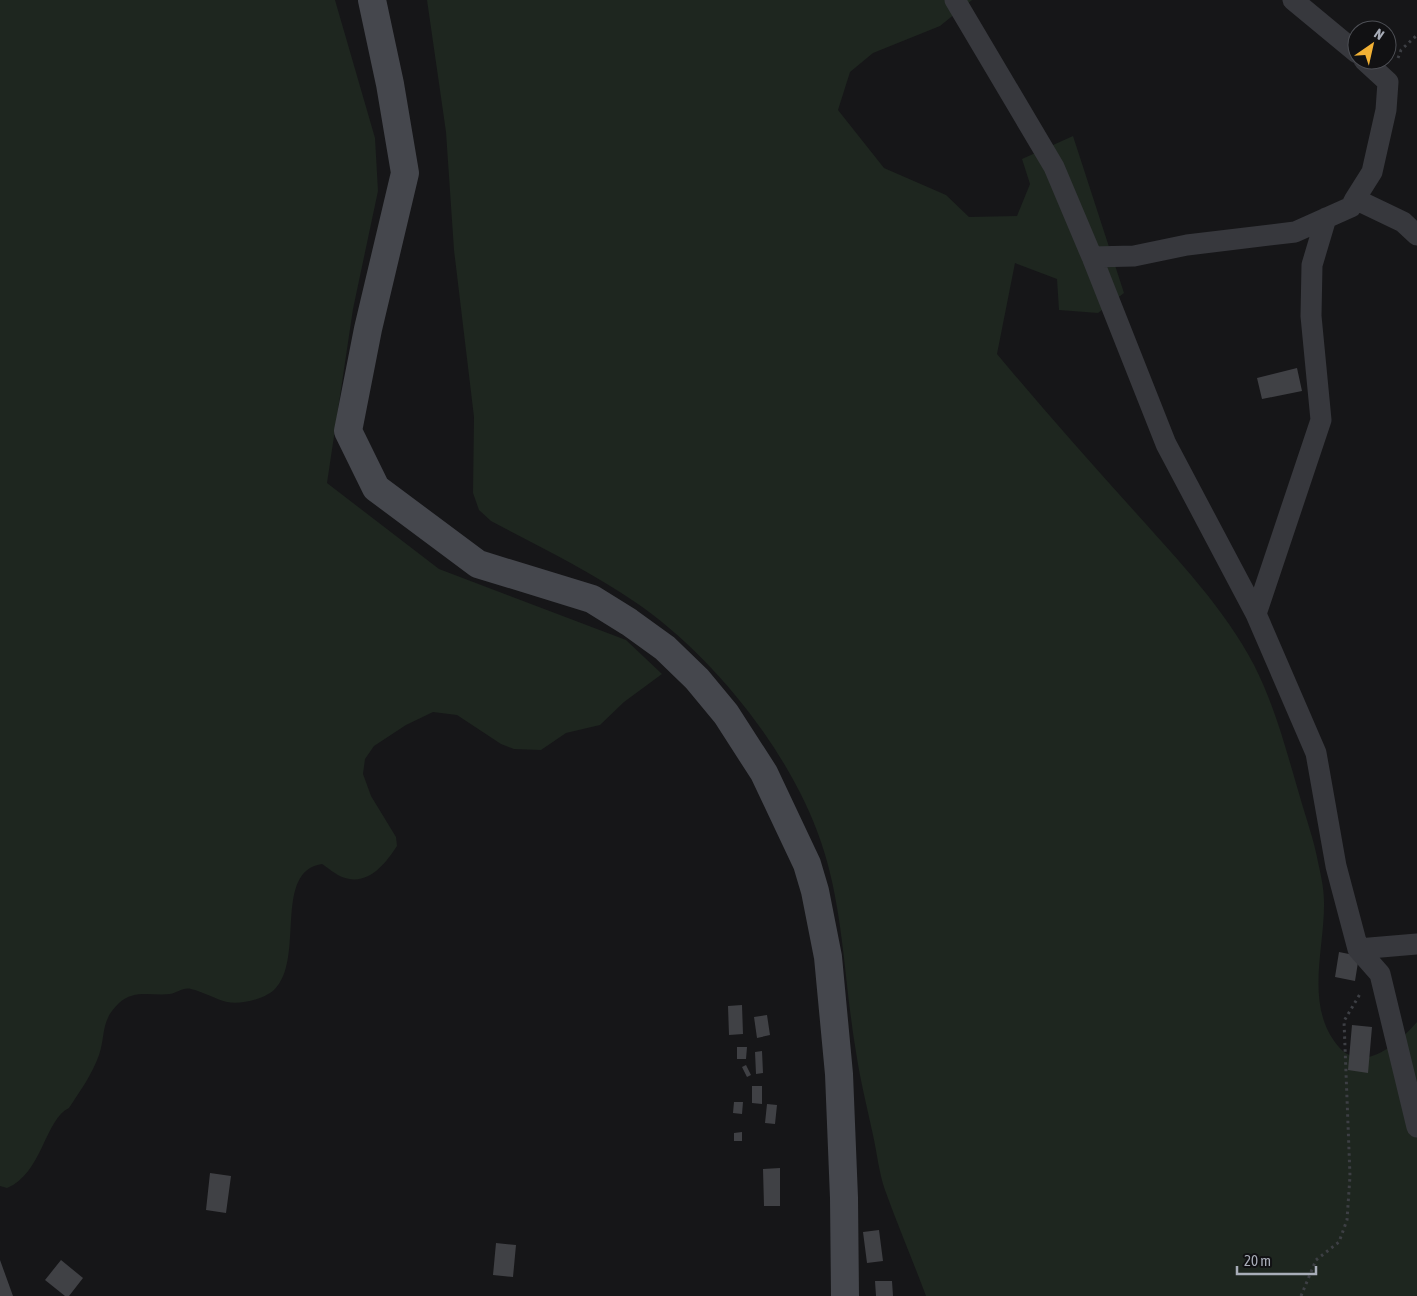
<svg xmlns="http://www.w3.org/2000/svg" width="1417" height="1296" viewBox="0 0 1417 1296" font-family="'Asap Condensed',sans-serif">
  <rect width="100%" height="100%" fill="#161618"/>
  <path fill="#1e261f" d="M 0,0 L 335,0 L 375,138 L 378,191 L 353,309 L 327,483 L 439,569 L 626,640 L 662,674 L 624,702 L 600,725 L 566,733 L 541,750 L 514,749 L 501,744 L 457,715 L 433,712 L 406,725 L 374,746 L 365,759 L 363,774 L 371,796 L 396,837 L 397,846 C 385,864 368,887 342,877 C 335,874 328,868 322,864 C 272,871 306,960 274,990 C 264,999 241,1005 227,1002 C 215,999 204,992 191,989 C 183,987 177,993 170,994 C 152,996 134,989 119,1003 C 100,1021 106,1035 99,1055 C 92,1075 80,1091 69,1108 C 45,1119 42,1174 7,1188 L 0,1186 Z
    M 427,0 L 972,0 L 940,26 L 873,53 L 850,72 L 838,110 L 884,168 L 946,195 L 969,217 L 1017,216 L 1030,184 L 1022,159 L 1073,136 L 1124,293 L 1098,313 L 1059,310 L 1057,279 L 1015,263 L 997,354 C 1042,408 1089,461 1136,513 C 1178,560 1225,609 1254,665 C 1275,706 1287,753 1300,797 C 1306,818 1314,840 1318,862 C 1321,875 1324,889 1324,902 C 1325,949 1304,1005 1338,1046 C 1363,1076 1399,1042 1417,1022 L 1417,1296 L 926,1296 C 913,1261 898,1226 885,1190 C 879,1173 877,1153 873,1135 C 867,1107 860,1079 856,1052 C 844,982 844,909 821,842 C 791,753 713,655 635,602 C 590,571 540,547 491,521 L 479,510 L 473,493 L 474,417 L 454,250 L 446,132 Z"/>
  <path fill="#404145" d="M 1297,368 L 1302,391 L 1262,399 L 1257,378 Z
    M 1339,952 L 1359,956 L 1355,981 L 1335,977 Z
    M 742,1005 L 743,1034 L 729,1035 L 728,1006 Z
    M 767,1015 L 770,1035 L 757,1038 L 754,1017 Z
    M 1352,1025 L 1372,1027 L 1368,1073 L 1348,1070 Z
    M 737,1047 L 747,1047 L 746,1059 L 737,1059 Z
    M 762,1051 L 763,1073 L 756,1074 L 755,1052 Z
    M 746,1065 L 751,1075 L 747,1077 L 742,1067 Z
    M 752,1086 L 762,1086 L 762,1104 L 752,1103 Z
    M 734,1102 L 743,1102 L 742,1114 L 733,1113 Z
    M 767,1104 L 777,1105 L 775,1124 L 765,1123 Z
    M 742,1132 L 742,1141 L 734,1141 L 734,1133 Z
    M 780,1168 L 780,1206 L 764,1206 L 763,1169 Z
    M 210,1173 L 231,1176 L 226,1213 L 206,1210 Z
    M 879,1230 L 883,1261 L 867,1263 L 863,1232 Z
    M 496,1243 L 516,1245 L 513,1277 L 493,1275 Z
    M 0,1260 L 13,1296 L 0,1296 Z
    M 61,1260 L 83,1278 L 69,1296 L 65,1296 L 45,1280 Z
    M 875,1281 L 892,1281 L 893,1296 L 876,1296 Z"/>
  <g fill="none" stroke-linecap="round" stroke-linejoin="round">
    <path stroke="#3d3f44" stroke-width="3" stroke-dasharray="2.5 4" stroke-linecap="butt" d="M 1398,58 L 1401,50 L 1417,35
      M 1301,1296 L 1316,1260 L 1339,1242 L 1347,1220 L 1350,1176 L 1344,1021 L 1360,994"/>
    <path stroke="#37383d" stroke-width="21" d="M 955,0 L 1054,167 L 1092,257 L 1166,444 L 1256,614 L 1316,753 L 1336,866 L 1358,949 L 1380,974 L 1417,1127
      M 1293,0 L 1357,53
      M 1355,199 L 1372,172 L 1386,110 L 1388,82 L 1364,60
      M 1092,257 L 1134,256 L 1187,245 L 1295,232 L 1351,207 L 1355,199 L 1403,222 L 1417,235
      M 1256,614 L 1321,420 L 1311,316 L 1312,265 L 1326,218
      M 1358,949 L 1417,944"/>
    <path stroke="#45474d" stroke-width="28" d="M 372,0 L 390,84 L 405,173 L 368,329 L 348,431 L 376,488 L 478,564 L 592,599 L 629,622 L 665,648 L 697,679 L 726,714 L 764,773 L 807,864 L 815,891 L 828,957 L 839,1074 L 844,1198 L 845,1296"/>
  </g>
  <g transform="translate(1372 45) rotate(34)"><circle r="24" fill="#111113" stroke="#4d4f55"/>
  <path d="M0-4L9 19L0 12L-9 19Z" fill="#f2b134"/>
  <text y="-8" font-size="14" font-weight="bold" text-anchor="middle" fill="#a8adb8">N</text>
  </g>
  <path d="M1237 1266v8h79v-8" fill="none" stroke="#a8adb8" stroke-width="2.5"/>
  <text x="1244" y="1266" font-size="15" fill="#a8adb8" stroke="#111113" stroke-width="4" paint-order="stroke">20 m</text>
</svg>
